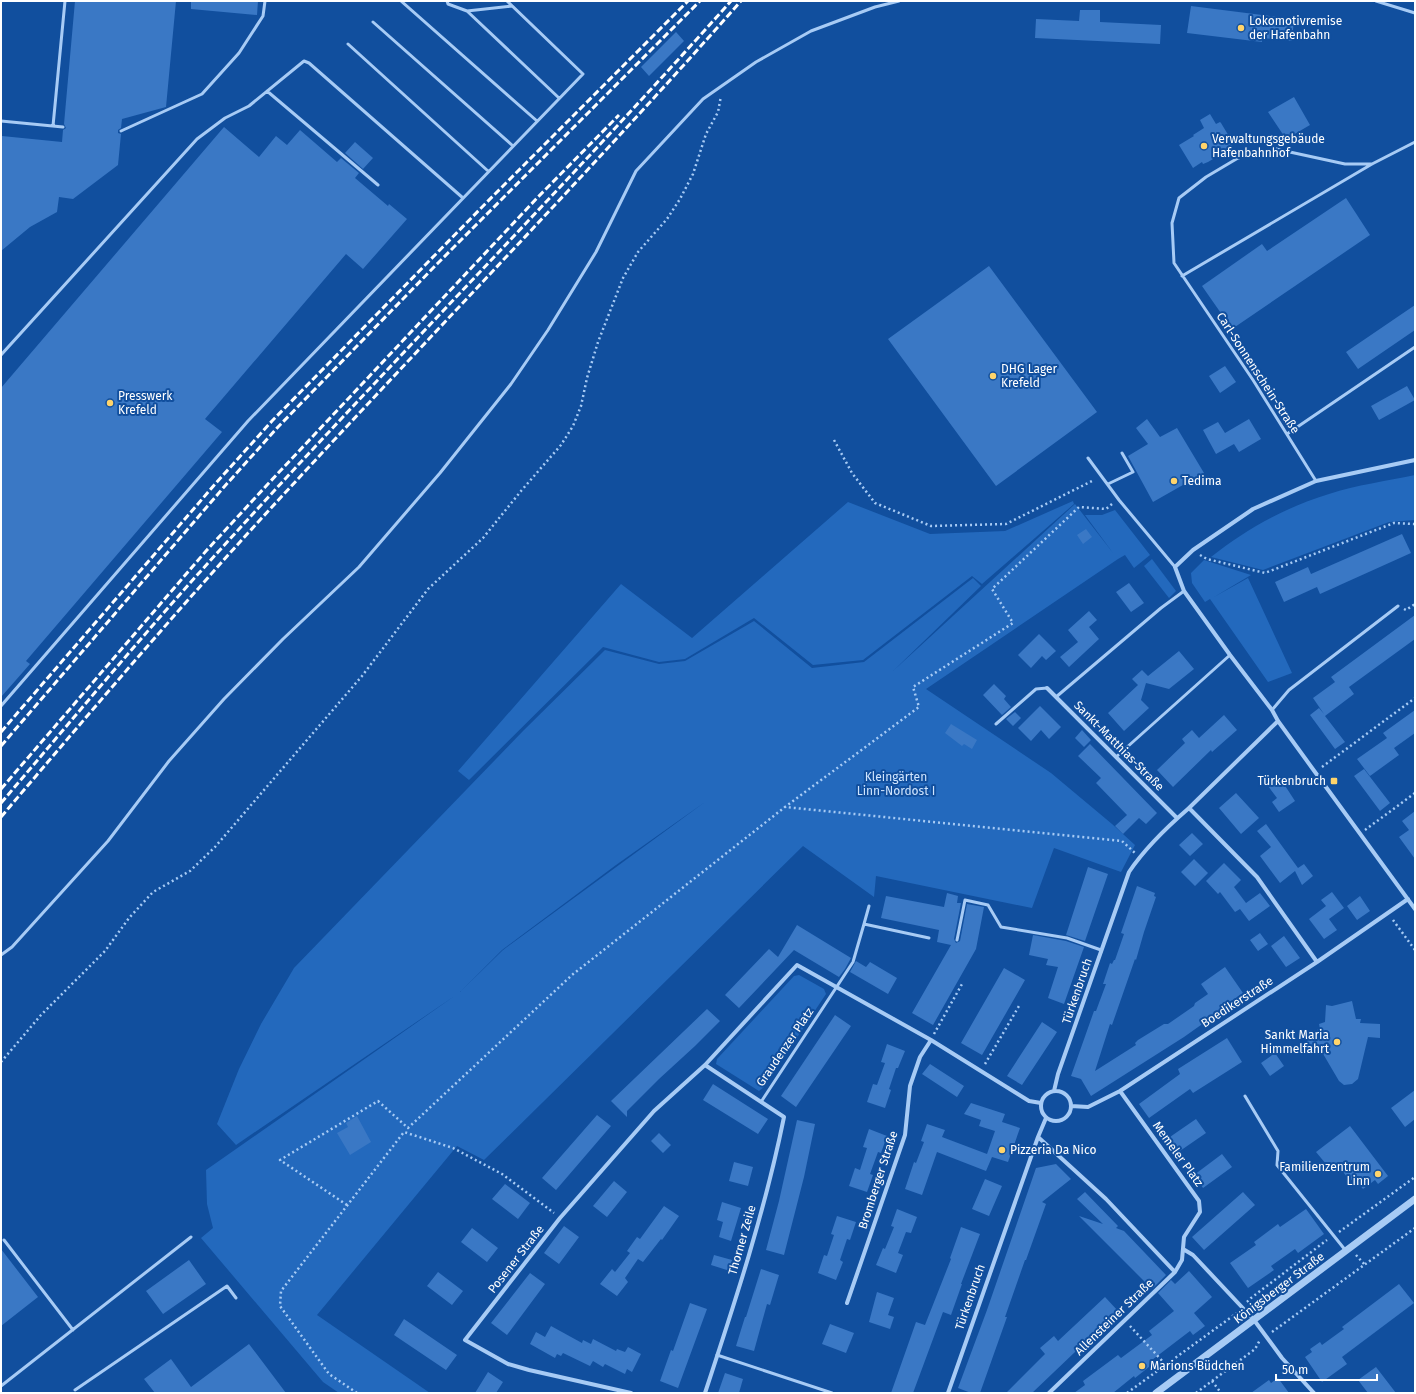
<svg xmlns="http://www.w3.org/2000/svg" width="1416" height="1394" viewBox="0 0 1416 1394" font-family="'Fira Sans',sans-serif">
  <rect width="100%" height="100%" fill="#114f9e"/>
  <path fill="#2369bd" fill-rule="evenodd" d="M 1415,475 L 1415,520 L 1389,522 L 1263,570 L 1211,557 C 1246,529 1286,507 1329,494 C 1357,485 1386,481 1415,475 Z
    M 1073,501 L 1074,504 L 982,584 L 972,576 L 863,660 L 813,665 L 754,618 L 685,659 L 659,662 L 603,647 L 469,780 L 458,771 L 621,584 L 692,638 L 848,502 L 930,534 L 1005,531 Z
    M 1075,504 L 1113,553 L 1085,515 L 1102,515 L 1115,510 L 1150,555 L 1134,568 L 1125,555 L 1118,559 L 926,689 L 1051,773 L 1112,824 L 1135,845 L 1121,872 L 1054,848 L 1032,908 L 876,876 L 874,897 L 803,846 L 484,1160 L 457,1146 L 317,1315 L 430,1393 L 339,1393 L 323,1382 L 201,1238 L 213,1228 L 207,1204 L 206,1170 L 456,995 L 236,1145 L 217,1124 L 239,1069 L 261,1024 L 294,968 L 524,730 L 605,650 L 659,664 L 685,661 L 754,621 L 812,668 L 864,662 L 973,578 L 981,586 L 893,671 ZM 705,802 L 503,950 L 460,992 L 502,950 L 616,865 Z
    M 1152,559 L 1176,591 L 1169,598 L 1144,566 Z
    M 1204,560 L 1251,575 L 1214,597 L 1248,578 L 1292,673 L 1268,682 L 1210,599 L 1205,602 L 1192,583 L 1191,573 Z
    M 799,975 L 824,989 L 826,994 L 764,1087 L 759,1091 L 716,1064 L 717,1059 L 794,976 Z"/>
  <path fill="#3a78c5" d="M 75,1 L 176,1 L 166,107 L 122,119 L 121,128 L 118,130 L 118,133 L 121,134 L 118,165 L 73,199 L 59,197 L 57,212 L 30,227 L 1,251 L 2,136 L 62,142 L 63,130 L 66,128 L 64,124 Z
    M 191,1 L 258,1 L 257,15 L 191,9 Z
    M 1191,6 L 1294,19 L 1292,41 L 1262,38 L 1262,42 L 1187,33 Z
    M 1080,10 L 1100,10 L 1100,22 L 1161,25 L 1160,44 L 1035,38 L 1036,19 L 1079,21 Z
    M 676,32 L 684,41 L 649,76 L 641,67 Z
    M 1294,97 L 1310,125 L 1286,139 L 1268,112 Z
    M 1210,114 L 1216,124 L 1220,122 L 1221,123 L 1230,138 L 1228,139 L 1233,147 L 1208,162 L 1203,164 L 1202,162 L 1193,168 L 1179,145 L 1194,136 L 1193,135 L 1204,128 L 1200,120 Z
    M 224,127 L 259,157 L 276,136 L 287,145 L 300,130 L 337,162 L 341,158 L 359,173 L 355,178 L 388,206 L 389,204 L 407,219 L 363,269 L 346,254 L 205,419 L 222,432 L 26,661 L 30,664 L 1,697 L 1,388 Z
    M 355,142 L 373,158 L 363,169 L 345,153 Z
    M 1346,198 L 1370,235 L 1232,329 L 1202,286 L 1262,244 L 1267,251 Z
    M 989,266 L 1097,412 L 996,486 L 888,339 Z
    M 1415,305 L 1415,330 L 1358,369 L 1346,352 Z
    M 1225,366 L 1236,382 L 1220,393 L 1209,376 Z
    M 1407,386 L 1415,400 L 1379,420 L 1371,406 Z
    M 1147,419 L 1160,437 L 1177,428 L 1204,473 L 1153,502 L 1128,456 L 1148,444 L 1136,428 Z
    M 1249,419 L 1261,439 L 1239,452 L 1234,444 L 1216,454 L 1203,430 L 1218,422 L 1225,433 Z
    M 1086,529 L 1092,537 L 1083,544 L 1077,535 Z
    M 1402,534 L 1411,553 L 1320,594 L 1317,587 L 1284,602 L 1275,582 L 1308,567 L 1311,574 Z
    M 1129,583 L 1144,603 L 1131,612 L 1116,592 Z
    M 1089,611 L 1097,620 L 1089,627 L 1099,639 L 1069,667 L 1060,657 L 1078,642 L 1068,630 Z
    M 1415,615 L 1415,639 L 1349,687 L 1354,694 L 1325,716 L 1345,742 L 1335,749 L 1310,715 L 1319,708 L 1324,714 L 1313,698 L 1335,682 L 1331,677 Z
    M 1039,634 L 1056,651 L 1046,660 L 1042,656 L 1031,668 L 1018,655 Z
    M 1179,651 L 1194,669 L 1169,689 L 1146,683 L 1141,700 L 1149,708 L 1124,731 L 1108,713 L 1138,685 L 1132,679 L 1142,670 L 1148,676 Z
    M 994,684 L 1006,696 L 1004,699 L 1011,707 L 1002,715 L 983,695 Z
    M 1040,706 L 1061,727 L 1049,739 L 1041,730 L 1031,741 L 1018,728 Z
    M 1415,710 L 1415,733 L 1394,748 L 1399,755 L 1370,776 L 1357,759 L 1387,738 L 1383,733 Z
    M 1015,712 L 1021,718 L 1013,726 L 1006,719 Z
    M 1224,715 L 1237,730 L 1212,752 L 1211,750 L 1173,787 L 1157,770 L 1185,743 L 1182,739 L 1192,730 L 1199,738 Z
    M 951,724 L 977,740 L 972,749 L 964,744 L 962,746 L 945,733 Z
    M 1082,730 L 1091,740 L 1084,747 L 1075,738 Z
    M 1090,744 L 1157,813 L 1146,824 L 1139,818 L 1123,834 L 1115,826 L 1127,815 L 1096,783 L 1101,778 L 1078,756 Z
    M 1364,769 L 1390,803 L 1380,811 L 1354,776 Z
    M 1280,778 L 1295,801 L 1279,812 L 1272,802 L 1277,798 L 1268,786 Z
    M 1236,793 L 1259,818 L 1241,834 L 1219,808 Z
    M 1415,811 L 1415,859 L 1399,837 L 1409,830 L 1402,821 Z
    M 1266,824 L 1298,868 L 1304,864 L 1313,876 L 1302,885 L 1295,871 L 1280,883 L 1260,856 L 1271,847 L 1257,831 Z
    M 1192,833 L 1203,844 L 1190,856 L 1179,845 Z
    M 1194,859 L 1208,873 L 1195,886 L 1181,872 Z
    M 1224,863 L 1241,880 L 1234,887 L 1246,903 L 1260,893 L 1270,906 L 1249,921 L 1240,909 L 1235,912 L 1220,892 L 1218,894 L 1206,881 Z
    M 1088,867 L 1108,874 L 1085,941 L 1066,935 Z
    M 1137,886 L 1155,893 L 1154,896 L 1156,897 L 1144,932 L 1136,960 L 1135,959 L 1112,1025 L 1110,1024 L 1095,1071 L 1136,1045 L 1135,1043 L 1138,1040 L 1164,1024 L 1168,1024 L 1194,1006 L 1195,1003 L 1208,994 L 1201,984 L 1225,967 L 1243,993 L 1219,1010 L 1220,1011 L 1214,1014 L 1215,1015 L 1184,1037 L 1091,1096 L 1081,1079 L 1071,1076 L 1094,1011 L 1096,1011 L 1106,984 L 1103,984 L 1110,963 L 1112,964 L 1114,960 L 1115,960 L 1124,934 L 1121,933 Z
    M 1332,892 L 1344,908 L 1329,919 L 1337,930 L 1324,939 L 1309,919 L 1326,906 L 1321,900 Z
    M 947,893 L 958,896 L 957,903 L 961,903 L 954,939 L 956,943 L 960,941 L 967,904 L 984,907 L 976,949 L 933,1025 L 912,1013 L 951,945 L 937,942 L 939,930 L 881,918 L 886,896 L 944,907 Z
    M 1360,896 L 1370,911 L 1357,920 L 1347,906 Z
    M 797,925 L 851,958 L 845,969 L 839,977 L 794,950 L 739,1008 L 725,995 L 769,949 L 778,957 Z
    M 1260,933 L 1268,944 L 1258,951 L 1250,940 Z
    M 1033,935 L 1066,941 L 1084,947 L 1064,1004 L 1048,998 L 1058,967 L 1046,965 L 1048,959 L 1029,955 Z
    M 1284,936 L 1300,958 L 1286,967 L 1271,946 Z
    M 856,961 L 866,967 L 870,962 L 897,978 L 888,994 L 850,972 Z
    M 1004,968 L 1025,980 L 982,1055 L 961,1043 Z
    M 1352,1001 L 1356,1019 L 1361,1019 L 1360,1023 L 1380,1024 L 1380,1038 L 1368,1037 L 1358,1079 L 1352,1084 L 1344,1085 L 1339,1081 L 1319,1047 L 1309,1050 L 1304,1034 L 1320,1029 L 1319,1024 L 1325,1022 L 1326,1005 L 1332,1006 Z
    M 707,1009 L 720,1021 L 695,1046 L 659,1079 L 627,1111 L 627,1117 L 611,1101 Z
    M 835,1015 L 851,1026 L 796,1107 L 781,1096 Z
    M 1042,1022 L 1057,1032 L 1022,1085 L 1007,1076 Z
    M 1227,1038 L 1242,1062 L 1193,1093 L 1190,1089 L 1149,1118 L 1139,1104 L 1180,1074 L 1178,1069 Z
    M 887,1044 L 905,1051 L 898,1068 L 896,1068 L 889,1089 L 891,1090 L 885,1108 L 867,1102 L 873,1084 L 877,1085 L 885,1063 L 881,1062 Z
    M 1275,1053 L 1284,1066 L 1270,1076 L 1261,1063 Z
    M 930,1064 L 964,1086 L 957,1097 L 922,1074 Z
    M 713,1084 L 768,1119 L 758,1134 L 703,1100 Z
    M 1415,1090 L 1415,1119 L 1405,1127 L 1391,1108 Z
    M 971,1103 L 1005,1114 L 1002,1122 L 1020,1128 L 1008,1162 L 992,1157 L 986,1171 L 937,1152 L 922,1195 L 905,1189 L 914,1162 L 916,1163 L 924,1142 L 921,1141 L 927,1124 L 945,1130 L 942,1137 L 987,1154 L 995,1131 L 979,1126 L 981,1120 L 964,1114 Z
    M 597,1115 L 611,1126 L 556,1190 L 542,1178 Z
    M 357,1116 L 371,1142 L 350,1155 L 337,1133 L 348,1127 L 346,1123 Z
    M 1196,1119 L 1206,1133 L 1177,1153 L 1167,1139 Z
    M 797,1120 L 815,1124 L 804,1177 L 784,1255 L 766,1250 L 779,1201 Z
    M 1350,1126 L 1388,1176 L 1378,1184 L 1375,1180 L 1363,1189 L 1354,1178 L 1350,1181 L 1341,1169 L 1337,1172 L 1329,1162 L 1326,1164 L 1316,1152 Z
    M 869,1129 L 887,1136 L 881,1153 L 878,1152 L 870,1174 L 873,1175 L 867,1192 L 849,1186 L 855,1168 L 860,1170 L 867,1148 L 863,1147 Z
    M 659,1133 L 671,1145 L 663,1153 L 651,1141 Z
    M 1222,1154 L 1232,1167 L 1203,1188 L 1194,1175 Z
    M 734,1162 L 753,1167 L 748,1186 L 729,1181 Z
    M 1056,1164 L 1071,1179 L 1042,1202 L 1046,1204 L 1026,1260 L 1025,1260 L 1005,1317 L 1007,1317 L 980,1393 L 971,1393 L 958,1388 L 987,1310 L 1036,1168 Z
    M 985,1179 L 1002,1186 L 989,1216 L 972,1209 Z
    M 614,1181 L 627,1192 L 607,1217 L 593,1206 Z
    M 505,1184 L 530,1203 L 518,1219 L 492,1199 Z
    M 1085,1192 L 1118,1226 L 1116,1228 L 1124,1231 L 1166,1275 L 1153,1288 L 1148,1283 L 1147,1284 L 1079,1216 L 1103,1224 L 1077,1199 Z
    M 1243,1192 L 1255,1205 L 1204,1250 L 1192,1237 Z
    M 722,1202 L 741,1208 L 731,1241 L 719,1237 L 723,1222 L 717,1220 Z
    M 664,1206 L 679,1216 L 662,1240 L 661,1239 L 643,1262 L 638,1259 L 625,1278 L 628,1282 L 617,1296 L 600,1284 L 612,1269 L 615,1272 L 630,1253 L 627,1251 L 637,1237 L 640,1239 Z
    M 897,1209 L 917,1217 L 911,1233 L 906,1232 L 898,1253 L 903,1255 L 896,1273 L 876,1265 L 883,1248 L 885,1249 L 894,1227 L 891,1226 Z
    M 1306,1209 L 1324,1234 L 1298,1253 L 1295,1249 L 1271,1266 L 1274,1270 L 1248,1288 L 1230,1263 L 1256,1245 L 1254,1242 L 1278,1224 L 1280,1227 Z
    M 837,1216 L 856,1222 L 850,1240 L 847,1239 L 840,1260 L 843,1262 L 836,1280 L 818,1273 L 824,1255 L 827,1256 L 834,1235 L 831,1234 Z
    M 564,1226 L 579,1237 L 559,1264 L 544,1253 Z
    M 961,1227 L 980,1234 L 961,1284 L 962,1284 L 951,1315 L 943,1312 L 913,1393 L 891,1393 L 916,1322 L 925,1325 L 951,1259 L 950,1258 Z
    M 472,1228 L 498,1248 L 487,1262 L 461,1242 Z
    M 1,1249 L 38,1297 L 1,1326 Z
    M 714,1255 L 732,1260 L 730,1271 L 711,1265 Z
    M 189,1260 L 206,1284 L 163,1314 L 146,1291 Z
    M 761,1269 L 779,1275 L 770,1305 L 767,1304 L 754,1351 L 736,1346 L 745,1317 L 746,1317 Z
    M 1189,1271 L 1212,1297 L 1194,1313 L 1205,1326 L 1193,1335 L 1190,1331 L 1152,1360 L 1154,1363 L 1135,1378 L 1134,1376 L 1113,1393 L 1074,1393 L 1085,1385 L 1083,1381 L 1118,1355 L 1121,1358 L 1152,1335 L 1149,1331 L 1174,1311 L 1158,1293 L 1171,1280 L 1175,1284 Z
    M 438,1272 L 463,1291 L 452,1305 L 427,1286 Z
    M 530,1273 L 545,1284 L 507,1335 L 491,1323 Z
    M 1399,1284 L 1414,1303 L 1342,1357 L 1347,1364 L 1322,1382 L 1305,1357 L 1312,1352 L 1310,1349 L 1320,1342 L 1322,1345 L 1344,1329 L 1342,1327 Z
    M 877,1292 L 894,1298 L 888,1315 L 894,1317 L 890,1329 L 869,1322 Z
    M 1105,1297 L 1118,1311 L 1032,1393 L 1006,1393 L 1045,1354 L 1040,1348 L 1054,1336 L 1058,1341 Z
    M 690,1303 L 707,1309 L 678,1388 L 660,1381 L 671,1350 L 673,1351 Z
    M 404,1319 L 457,1355 L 446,1370 L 394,1335 Z
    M 830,1324 L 854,1333 L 846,1353 L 822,1344 Z
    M 551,1326 L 582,1343 L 583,1340 L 591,1344 L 593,1339 L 616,1351 L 617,1349 L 625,1352 L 628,1347 L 641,1354 L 632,1372 L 627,1369 L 625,1374 L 605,1364 L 603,1367 L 593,1361 L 590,1366 L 563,1353 L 561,1356 L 557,1354 L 555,1358 L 530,1344 L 536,1332 L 545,1337 Z
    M 249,1344 L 286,1393 L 155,1393 L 144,1379 L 171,1359 L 191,1387 Z
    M 1376,1367 L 1396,1393 L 1368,1393 L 1358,1380 Z
    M 488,1372 L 503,1382 L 496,1393 L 475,1393 Z
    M 725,1373 L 743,1379 L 739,1393 L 718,1393 Z
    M 1278,1378 L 1289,1393 L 1251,1393 L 1269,1380 L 1271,1383 Z"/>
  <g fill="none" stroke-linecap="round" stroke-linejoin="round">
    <path stroke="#a7cbf5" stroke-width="2.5" stroke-dasharray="2 3" stroke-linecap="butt" d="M 834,440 L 852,473 L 875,503 L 931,526 L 1006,524 L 1094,480
      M 1112,504 L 1106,509 L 1079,507 L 992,589 L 1013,623 L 913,687 L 919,707 L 785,807 L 1122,841 L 1135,853
      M 1200,555 L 1207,559 L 1265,573 L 1394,523 L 1415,524
      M 1404,609 L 1406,610 L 1415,604
      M 1322,767 L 1415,698
      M 1365,830 L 1415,793
      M 1393,920 L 1415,950
      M 934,1034 L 962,984
      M 1,1062 L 41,1015 L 105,951 L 129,918 L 153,892 L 190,871 L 215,847 L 362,676 L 428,589 L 483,538 L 521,491 L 561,445 L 573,426 L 581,406 L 587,378 L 598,342 L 623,278 L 638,252 L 667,219 L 680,199 L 693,174 L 706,134 L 718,112 L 721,96
      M 985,1064 L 1019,1006
      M 347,1205 L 280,1160 L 378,1101 L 408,1128 L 572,975 L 785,807
      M 1339,1232 L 1415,1177
      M 1356,1255 L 1365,1265
      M 1247,1302 L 1251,1298 L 1327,1240
      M 1130,1326 L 1166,1365
      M 1272,1332 L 1415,1228
      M 1212,1381 L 1221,1393
      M 357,1393 L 329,1374 L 280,1306 L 281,1291 L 404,1132 L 453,1148 L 502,1174 L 554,1213
      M 1127,1393 L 1237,1313
      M 1196,1393 L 1255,1349 L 1260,1340"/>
    <path stroke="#a7cbf5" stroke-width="3" d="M 401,1 L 537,121
      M 447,1 L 448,4 L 467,11 L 512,6
      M 1376,1 L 1415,13
      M 467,11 L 559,98
      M 373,22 L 513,146
      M 348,44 L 488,171
      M 267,91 L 378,185
      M 1,121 L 63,127
      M 53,126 L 65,1
      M 121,131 L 202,94 L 239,53 L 263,16 L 265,1
      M 1182,276 L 1372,164 L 1415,142
      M 1,355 L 197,139 L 225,118 L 249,106 L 304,61 L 309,63 L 463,198
      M 1287,434 L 1415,347
      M 1088,458 L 1119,500 L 1175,567
      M 1316,481 L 1253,380 L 1174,263 L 1172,223 L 1179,198 L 1206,177 L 1238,158 L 1276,149 L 1345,164 L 1372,164
      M 1108,484 L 1133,472 L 1122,453
      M 1056,697 L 1161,608 L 1184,591
      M 1,706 L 248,421 L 583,74 L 507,1
      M 1272,710 L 1289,690 L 1398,606
      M 996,724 L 1036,689 L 1047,688
      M 1116,757 L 1230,655
      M 864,924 L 869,906
      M 957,940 L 965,900 L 988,905 L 1001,927 L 1067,938 L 1101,950
      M 1,955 L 12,947 L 108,841 L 169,761 L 224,699 L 283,639 L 359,567 L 440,473 L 511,384 L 548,330 L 596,252 L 636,171 L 703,99 L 756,62 L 811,31 L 875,7 L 899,1
      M 1245,1096 L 1278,1151 L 1277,1165 L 1346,1251
      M 761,1102 L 853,962 L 864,924 L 929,938
      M 4,1240 L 73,1330
      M 717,1355 L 832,1393
      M 1,1386 L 191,1237
      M 75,1390 L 227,1286 L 236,1298"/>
    <path stroke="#a7cbf5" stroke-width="4" d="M 1415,460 L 1316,481 L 1253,509 L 1193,550 L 1175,567 L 1184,591 L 1230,655 L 1272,710 L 1278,721 L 1315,772 L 1415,909
      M 1047,688 L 1177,818
      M 1189,808 L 1257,877 L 1317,962
      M1041 1106a15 15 0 1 1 30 0a15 15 0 1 1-30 0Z
      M 1054,1091 L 1058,1074 L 1129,872 C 1145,848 1167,827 1189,808 L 1278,721
      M 1071,1106 L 1088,1107 L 1120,1091 L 1317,962 L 1408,899
      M 1038,1137 L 1106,1199 L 1175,1272
      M 1183,1249 L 1193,1255 L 1254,1320 L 1282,1358 L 1314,1393
      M 847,1303 L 905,1135 L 910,1086 L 920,1057 L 931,1040
      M 631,1393 L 529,1370 L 508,1364 L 465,1340 L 560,1218 L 654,1111 L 705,1065 L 797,965 L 931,1040 L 1029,1101 L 1041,1103
      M 705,1393 C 735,1302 765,1211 784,1117 L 705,1065
      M 948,1393 L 1038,1137 L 1046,1118
      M 1049,1393 L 1175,1272 L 1182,1260 L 1184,1237 L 1200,1212 L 1199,1201 L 1120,1091"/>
    <path stroke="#a7cbf5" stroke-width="7" d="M 1156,1393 L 1415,1199"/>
    <path stroke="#fff" stroke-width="3" stroke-dasharray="7 3" stroke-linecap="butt" d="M 1,732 L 216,483 L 272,421 L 487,202 L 688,1
      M 1,746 L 224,487 L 278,427 L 438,263 L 700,1
      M 1,789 L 206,551 L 267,485 L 538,197 L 619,115
      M 1,803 C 73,719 144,633 219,551 C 387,366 564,188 731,1
      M 1,817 C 98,703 195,589 297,480 C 445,320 597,164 741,1"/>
  </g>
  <g fill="#ffd46b" stroke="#114f9e" stroke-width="1.5">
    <circle cx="1241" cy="28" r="4"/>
    <circle cx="1204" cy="146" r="4"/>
    <circle cx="993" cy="376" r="4"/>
    <circle cx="110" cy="403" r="4"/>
    <circle cx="1174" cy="481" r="4"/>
    <rect x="1330" y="777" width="8" height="8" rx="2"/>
    <circle cx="1337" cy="1042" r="4"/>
    <circle cx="1002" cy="1150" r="4"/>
    <circle cx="1378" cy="1174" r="4"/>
    <circle cx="1142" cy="1366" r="4"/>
  </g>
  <g text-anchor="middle" stroke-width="4" stroke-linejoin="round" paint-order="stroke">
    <g font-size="12" fill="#fff" stroke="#114f9e" text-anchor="start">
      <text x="1249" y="25">Lokomotivremise<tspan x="1249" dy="14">der Hafenbahn</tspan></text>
      <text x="1212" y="143">Verwaltungsgebäude<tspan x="1212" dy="14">Hafenbahnhof</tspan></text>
      <text x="1001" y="373">DHG Lager<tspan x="1001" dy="14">Krefeld</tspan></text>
      <text x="118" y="400">Presswerk<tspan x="118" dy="14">Krefeld</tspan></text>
      <text x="1182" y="485">Tedima</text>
      <text x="1326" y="785" text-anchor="end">Türkenbruch</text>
      <text x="1329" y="1039" text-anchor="end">Sankt Maria<tspan x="1329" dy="14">Himmelfahrt</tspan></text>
      <text x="1010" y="1154">Pizzeria Da Nico</text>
      <text x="1370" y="1171" text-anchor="end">Familienzentrum<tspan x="1370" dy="14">Linn</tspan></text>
      <text x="1150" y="1370">Marions Büdchen</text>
    </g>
    <g font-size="12" fill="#fff" stroke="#114f9e">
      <text transform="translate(1258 373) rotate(57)" y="4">Carl-Sonnenschein-Straße</text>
      <text transform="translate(1119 746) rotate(45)" y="4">Sankt-Matthias-Straße</text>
      <text transform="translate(1077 991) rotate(-71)" y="4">Türkenbruch</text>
      <text transform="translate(1237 1002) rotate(-33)" y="4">Boedikerstraße</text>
      <text transform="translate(785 1047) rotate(-56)" y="4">Graudenzer Platz</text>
      <text transform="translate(1178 1154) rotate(54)" y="4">Memeler Platz</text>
      <text transform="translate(878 1180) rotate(-72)" y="4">Bromberger Straße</text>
      <text transform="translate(742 1240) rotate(-74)" y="4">Thorner Zeile</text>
      <text transform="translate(516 1259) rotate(-52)" y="4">Posener Straße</text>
      <text transform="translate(1279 1288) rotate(-37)" y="4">Königsberger Straße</text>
      <text transform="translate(970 1297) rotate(-71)" y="4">Türkenbruch</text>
      <text transform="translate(1114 1317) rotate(-44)" y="4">Allensteiner Straße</text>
    </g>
    <g font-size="12" fill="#d0e5fe" stroke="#114f9e">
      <text x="896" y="781">Kleingärten<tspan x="896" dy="14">Linn-Nordost I</tspan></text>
    </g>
  </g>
  <rect width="1416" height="1394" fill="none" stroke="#ffffff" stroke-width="4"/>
  <path d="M1276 1374v6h101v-6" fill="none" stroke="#ffffff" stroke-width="2"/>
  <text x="1282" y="1374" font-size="12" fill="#ffffff" stroke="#114f9e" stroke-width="3" paint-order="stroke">50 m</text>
</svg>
